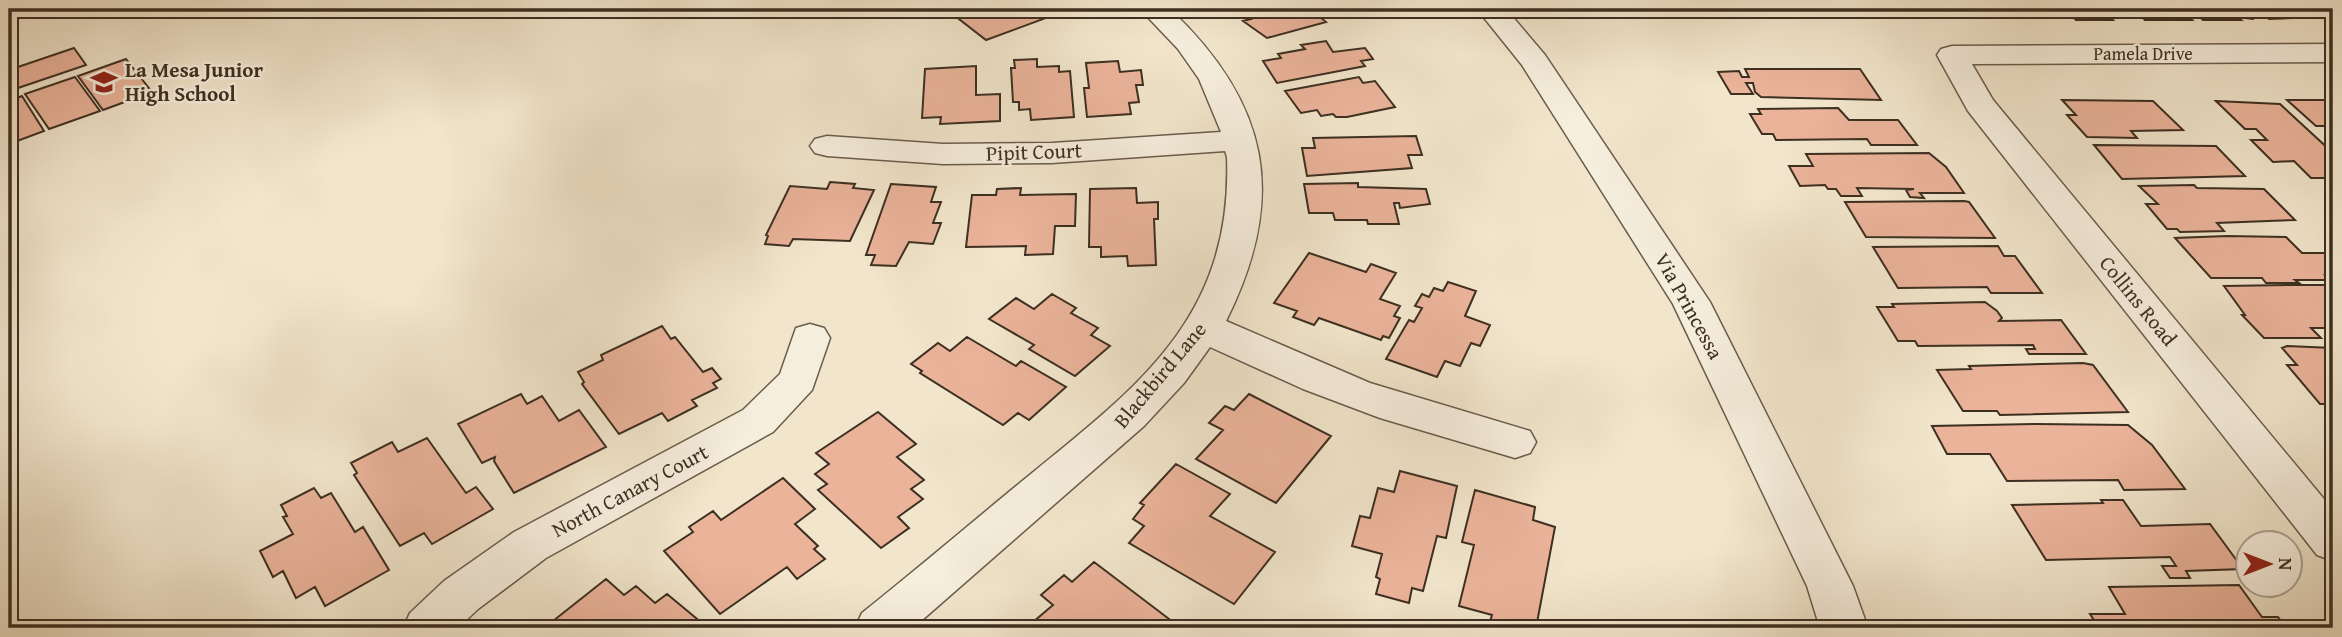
<svg xmlns="http://www.w3.org/2000/svg" width="2342" height="637" viewBox="0 0 2342 637" font-family="'Gentium Book Plus',serif">
  <rect width="100%" height="100%" fill="#f1e5cb"/>
  <filter id="stains"><feTurbulence type="fractalNoise" baseFrequency=".00286" numOctaves="4"/><feColorMatrix values="0 0 0 0 .2 0 0 0 0 .09 0 0 0 0 .02 0 0 0 .5 -.17"/></filter>
  <radialGradient id="worn" r=".72"><stop offset=".6" stop-color="#630" stop-opacity="0"/><stop offset="1" stop-color="#630" stop-opacity=".3"/></radialGradient>
  <path fill="#eab39a" stroke="#3d2f21" stroke-width="2" d="M 959,9 L 1058,9 L 1062,12 L 986,40 L 950,12 Z
    M 1240,9 L 1310,9 L 1326,22 L 1267,38 L 1243,21 L 1251,19 Z
    M 1683,9 L 1738,9 L 1740,12 L 1685,12 Z
    M 1748,9 L 1796,9 L 1798,12 L 1750,11 Z
    M 2006,9 L 2053,9 L 2058,14 L 2013,14 Z
    M 2065,9 L 2102,9 L 2113,20 L 2076,20 Z
    M 2133,9 L 2178,9 L 2192,20 L 2145,20 Z
    M 2191,9 L 2247,9 L 2256,16 L 2253,19 L 2237,17 L 2241,20 L 2203,20 Z
    M 2257,9 L 2311,9 L 2321,17 L 2269,19 Z
    M 1326,41 L 1333,52 L 1365,48 L 1373,59 L 1361,61 L 1365,66 L 1277,83 L 1263,61 L 1281,58 L 1278,54 L 1305,49 L 1301,45 Z
    M 74,48 L 86,65 L 9,91 L 9,70 Z
    M 126,59 L 152,92 L 103,110 L 78,76 Z
    M 1037,59 L 1037,67 L 1059,66 L 1059,72 L 1070,71 L 1074,117 L 1031,120 L 1030,109 L 1019,110 L 1019,102 L 1013,102 L 1011,68 L 1015,68 L 1014,60 Z
    M 1118,61 L 1120,72 L 1141,70 L 1143,85 L 1136,85 L 1139,102 L 1129,103 L 1131,114 L 1087,117 L 1084,88 L 1089,88 L 1086,63 Z
    M 976,66 L 976,95 L 1000,94 L 1000,121 L 940,124 L 941,117 L 922,118 L 925,69 Z
    M 1745,69 L 1860,69 L 1881,100 L 1761,97 L 1755,92 L 1753,83 L 1746,83 L 1753,94 L 1731,94 L 1718,72 L 1739,71 L 1742,77 L 1749,77 Z
    M 75,77 L 100,111 L 49,129 L 25,94 Z
    M 1359,77 L 1363,83 L 1375,81 L 1395,107 L 1347,117 L 1336,117 L 1333,114 L 1321,116 L 1317,110 L 1301,113 L 1285,91 Z
    M 22,96 L 44,131 L 9,144 L 9,101 Z
    M 2062,100 L 2153,101 L 2183,130 L 2131,131 L 2137,138 L 2087,137 L 2067,115 L 2076,115 Z
    M 2287,100 L 2327,100 L 2333,105 L 2333,134 L 2325,126 L 2316,126 Z
    M 2216,101 L 2280,104 L 2333,153 L 2333,178 L 2311,178 L 2294,161 L 2273,162 L 2251,140 L 2267,140 L 2256,129 L 2245,129 Z
    M 1838,108 L 1849,120 L 1898,120 L 1917,145 L 1871,145 L 1867,139 L 1776,140 L 1773,134 L 1762,134 L 1750,114 L 1761,114 L 1758,109 Z
    M 1416,136 L 1422,155 L 1408,155 L 1412,168 L 1307,176 L 1302,148 L 1315,148 L 1313,138 Z
    M 2094,145 L 2216,146 L 2245,176 L 2122,179 Z
    M 1929,153 L 1946,167 L 1964,193 L 1920,193 L 1924,198 L 1910,197 L 1906,190 L 1914,189 L 1857,188 L 1862,196 L 1841,196 L 1836,189 L 1828,189 L 1825,185 L 1800,186 L 1789,166 L 1813,166 L 1806,154 Z
    M 830,182 L 855,184 L 853,188 L 874,190 L 850,241 L 793,239 L 789,246 L 765,244 L 768,236 L 766,235 L 790,186 L 827,189 Z
    M 1358,183 L 1358,187 L 1426,189 L 1430,204 L 1400,208 L 1399,203 L 1394,203 L 1399,224 L 1368,224 L 1367,220 L 1335,220 L 1333,213 L 1309,213 L 1304,184 Z
    M 891,184 L 936,187 L 931,202 L 941,202 L 933,223 L 941,223 L 933,244 L 909,242 L 896,266 L 871,265 L 875,255 L 866,255 Z
    M 2194,185 L 2197,188 L 2264,189 L 2295,220 L 2217,223 L 2224,231 L 2180,232 L 2177,229 L 2167,229 L 2146,204 L 2158,204 L 2139,186 Z
    M 1021,188 L 1020,195 L 1076,194 L 1075,226 L 1055,226 L 1053,254 L 1025,255 L 1026,246 L 966,247 L 972,195 L 996,195 L 997,189 Z
    M 1136,188 L 1137,203 L 1158,202 L 1158,219 L 1154,219 L 1156,265 L 1128,266 L 1127,256 L 1101,257 L 1101,247 L 1089,247 L 1090,189 Z
    M 1964,201 L 1969,202 L 1995,238 L 1866,237 L 1845,202 Z
    M 2227,236 L 2286,237 L 2302,253 L 2331,253 L 2333,275 L 2325,275 L 2329,280 L 2295,280 L 2299,283 L 2266,283 L 2262,278 L 2211,278 L 2175,238 Z
    M 1998,246 L 2004,256 L 2015,256 L 2042,293 L 1991,293 L 1987,287 L 1898,288 L 1873,247 Z
    M 1309,253 L 1366,272 L 1371,264 L 1396,273 L 1380,299 L 1400,306 L 1394,316 L 1400,318 L 1389,338 L 1383,336 L 1381,340 L 1319,318 L 1314,325 L 1293,317 L 1297,311 L 1274,303 Z
    M 1448,282 L 1476,291 L 1465,316 L 1490,325 L 1480,346 L 1471,343 L 1460,366 L 1445,361 L 1437,377 L 1386,359 L 1409,320 L 1414,322 L 1422,308 L 1415,306 L 1422,294 L 1429,297 L 1434,288 L 1443,291 Z
    M 2288,285 L 2333,285 L 2333,328 L 2311,328 L 2321,338 L 2264,338 L 2242,315 L 2245,315 L 2224,286 Z
    M 1052,294 L 1076,308 L 1071,313 L 1098,328 L 1091,335 L 1110,346 L 1075,376 L 1029,349 L 1034,345 L 989,319 L 1016,298 L 1034,309 Z
    M 1985,302 L 1997,311 L 2002,318 L 1999,321 L 2061,320 L 2086,354 L 2029,354 L 2026,349 L 2035,349 L 2033,345 L 1918,346 L 1915,341 L 1898,341 L 1877,307 L 1894,307 L 1892,304 Z
    M 662,326 L 671,339 L 675,337 L 703,372 L 712,368 L 721,379 L 713,383 L 717,388 L 692,400 L 697,406 L 668,421 L 662,413 L 619,434 L 582,384 L 584,382 L 578,372 L 603,360 L 601,355 Z
    M 967,337 L 1016,366 L 1021,361 L 1066,387 L 1029,420 L 1018,413 L 1003,425 L 920,373 L 922,371 L 911,364 L 938,343 L 950,351 Z
    M 2287,346 L 2333,348 L 2333,404 L 2320,404 L 2287,365 L 2297,365 L 2282,348 Z
    M 2083,363 L 2093,365 L 2128,412 L 2000,415 L 1997,411 L 1963,411 L 1937,370 L 1971,369 L 1969,366 Z
    M 521,394 L 527,404 L 542,396 L 559,421 L 579,410 L 606,447 L 514,493 L 494,461 L 495,457 L 482,463 L 458,424 Z
    M 1249,394 L 1331,436 L 1276,503 L 1196,459 L 1223,430 L 1209,423 L 1225,406 L 1234,410 Z
    M 878,412 L 916,444 L 897,457 L 924,480 L 911,489 L 923,499 L 898,517 L 909,528 L 881,548 L 818,490 L 827,484 L 815,474 L 829,464 L 816,453 Z
    M 2037,424 L 2128,425 L 2152,445 L 2185,489 L 2124,490 L 2118,480 L 2007,481 L 1990,454 L 1947,454 L 1932,426 Z
    M 427,438 L 466,493 L 476,487 L 493,509 L 432,544 L 424,533 L 400,546 L 354,475 L 357,473 L 351,463 L 392,442 L 398,452 Z
    M 1176,464 L 1230,494 L 1210,516 L 1275,552 L 1234,604 L 1129,543 L 1144,526 L 1133,519 L 1144,505 L 1140,503 Z
    M 1400,471 L 1457,486 L 1446,538 L 1437,536 L 1423,591 L 1412,588 L 1409,603 L 1376,594 L 1380,579 L 1376,577 L 1382,554 L 1352,546 L 1360,516 L 1370,518 L 1378,488 L 1394,492 Z
    M 783,478 L 815,509 L 795,524 L 818,546 L 814,549 L 825,559 L 797,579 L 787,567 L 720,614 L 664,551 L 693,532 L 689,527 L 713,511 L 721,520 Z
    M 314,488 L 321,498 L 331,493 L 355,532 L 363,527 L 389,570 L 325,606 L 315,587 L 296,598 L 283,571 L 273,577 L 260,551 L 293,534 L 283,517 L 287,516 L 281,505 Z
    M 1475,490 L 1535,507 L 1533,520 L 1555,527 L 1536,628 L 1488,628 L 1492,615 L 1459,606 L 1474,545 L 1462,542 Z
    M 2101,500 L 2123,500 L 2141,526 L 2210,524 L 2243,569 L 2186,571 L 2190,578 L 2170,578 L 2162,566 L 2176,566 L 2170,557 L 2046,560 L 2012,505 L 2103,503 Z
    M 1094,562 L 1173,622 L 1166,628 L 1026,628 L 1053,605 L 1041,595 L 1064,575 L 1072,582 Z
    M 606,579 L 624,595 L 636,586 L 655,603 L 667,594 L 708,628 L 561,628 L 553,621 Z
    M 2239,585 L 2262,617 L 2278,617 L 2286,628 L 2099,628 L 2090,614 L 2125,614 L 2109,587 Z
    M 87,620 L 158,623 L 154,628 L 81,628 Z"/>
  <g fill="none" stroke-linecap="round" stroke-linejoin="round">
    <g stroke="#6a5c4c" stroke-width="3">
      <path id="minor" d="M 1140,9 L 1170,9 C 1270,104 1288,197 1226,321 L 1370,383 L 1530,431 L 1536,442 L 1530,453 L 1515,458 L 1380,418 L 1303,389 L 1210,347 L 1184,383 L 1144,426 L 913,628 L 855,628 L 862,613 C 917,569 971,523 1026,478 C 1139,386 1233,317 1227,157 L 1225,151 L 1052,163 L 943,164 L 827,156 L 815,153 L 810,146 L 815,139 L 827,136 L 943,144 L 1052,143 L 1221,132 L 1199,79 L 1178,49 Z
        M 1477,9 L 1506,9 L 1545,55 L 1710,302 L 1853,586 L 1868,628 L 1820,628 L 1807,586 L 1673,304 L 1522,65 Z
        M 2333,44 L 2333,62 L 1972,64 L 1993,100 L 2333,510 L 2333,561 L 2317,555 L 1968,111 L 1937,55 L 1941,49 L 1952,46 Z
        M 810,324 L 824,328 L 830,338 L 812,390 L 773,432 L 546,558 L 478,609 L 458,628 L 403,628 L 410,613 L 444,581 L 514,532 L 743,410 L 780,374 L 796,328 Z"/>
    </g>
    <use href="#minor" fill="#f6eedd" fill-rule="evenodd"/>
  </g>
  <defs>
    <g id="school-bare" transform="scale(2.1)"><path d="M0-5L7-2L0 1L-7-2ZM-4 1L0 2.5L4 1V4Q0 6-4 4Z" fill="#8f2418" stroke="#f6eedd" stroke-width="2.5" paint-order="stroke"/></g>
  </defs>
  <g fill-rule="evenodd">
    <use href="#school-bare" x="104" y="82"/>
  </g>
  <g text-anchor="middle" stroke-width="5" stroke-linejoin="round" paint-order="stroke">
    <g font-size="18" fill="#3d2f21" stroke="#f6eedd">
      <text x="2143" y="60">Pamela Drive</text>
    </g>
    <g font-size="21" font-weight="bold" fill="#3d2f21" stroke="#f6eedd" text-anchor="start">
      <text x="125" y="77">La Mesa Junior<tspan x="125" dy="24">High School</tspan></text>
    </g>
    <g font-size="21" fill="#3d2f21" stroke="#f6eedd">
      <text transform="translate(1034 152) rotate(-2)" y="7">Pipit Court</text>
      <text transform="translate(2138 301) rotate(51)" y="7">Collins Road</text>
      <text transform="translate(1689 306) rotate(61)" y="7">Via Princessa</text>
      <text transform="translate(1160 375) rotate(-50)" y="7">Blackbird Lane</text>
      <text transform="translate(630 491) rotate(-28)" y="7">North Canary Court</text>
    </g>
  </g>
  <rect width="2342" height="637" fill="none" stroke="#f1e5cb" stroke-width="35"/>
  <rect x="10" y="10" width="2321" height="616" fill="none" stroke="#3d2f21" stroke-width="3.5"/>
  <rect x="18" y="18" width="2307" height="602" fill="none" stroke="#3d2f21" stroke-width="2"/>
  <g transform="translate(2269 564) rotate(90)"><circle r="33" fill="#f6eedd" stroke="#aca292" stroke-width="2"/>
  <path d="M0-5L12 26L0 18L-12 26Z" fill="#8f2418"/>
  <text y="-10" font-size="19" font-weight="bold" text-anchor="middle" fill="#3d2f21">N</text>
  </g>
  <rect width="100%" height="100%" filter="url(#stains)"/>
  <rect width="100%" height="100%" fill="url(#worn)"/>
</svg>
